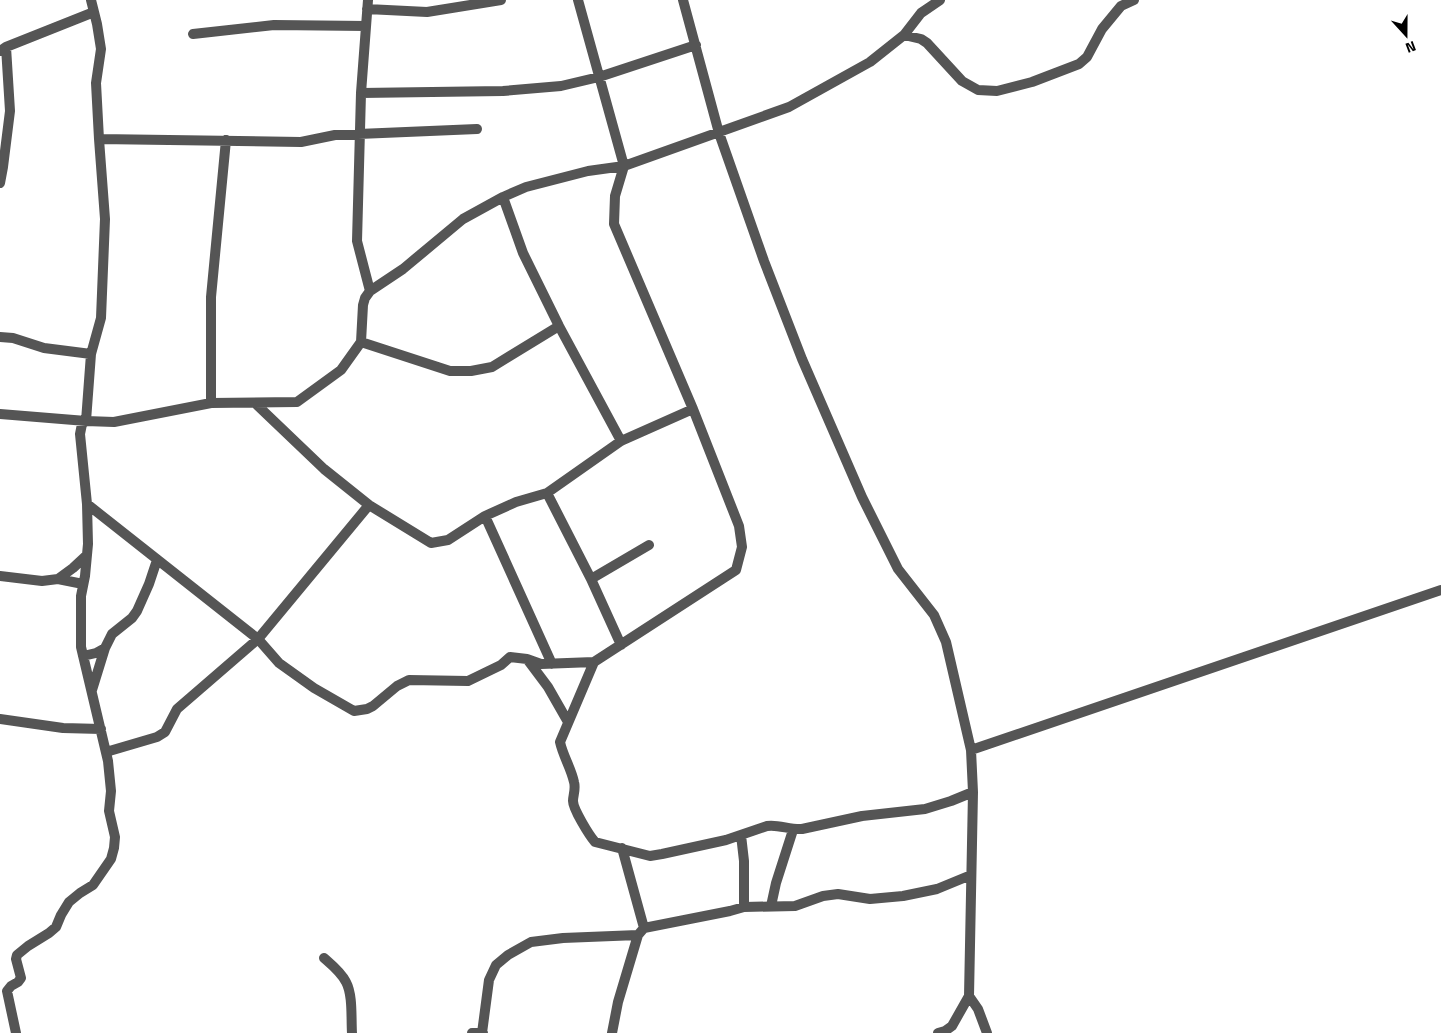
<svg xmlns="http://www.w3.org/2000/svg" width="1441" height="1033" viewBox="0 0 1441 1033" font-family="'Titillium Web',sans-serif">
  <rect width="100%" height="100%" fill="#fff"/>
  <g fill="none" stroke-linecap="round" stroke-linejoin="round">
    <path stroke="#555" stroke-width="10" d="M 368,0 L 361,93 L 357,241 L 370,291
      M 683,0 L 719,133 L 764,261 L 802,359 L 862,497 L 898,569 L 934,615 L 946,642 L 971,750 L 973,792 L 969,996 L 952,1026 L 945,1031 L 938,1033
      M 367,9 L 427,12 L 501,0
      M 193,34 L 274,25 L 366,26
      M 904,35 L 921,39 L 927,43 L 962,81 L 978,90 L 997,91 L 1032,82 L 1079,64 L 1087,57 L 1102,29 L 1121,6 L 1134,0
      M 0,51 L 6,47 L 94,12
      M 361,93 L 503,91 L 561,86 L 599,77 L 696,45
      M 99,139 L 301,142 L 335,135 L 477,129
      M 0,183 L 3,167 L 10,111 L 6,47
      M 503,197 L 523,253 L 559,326 L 621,441
      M 0,337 L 13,338 L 44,348 L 91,354
      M 361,342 L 450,371 L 471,371 L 492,367 L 559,326
      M 211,403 L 211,297 L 226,140
      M 255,403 L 324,469 L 369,505 L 431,543 L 448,540 L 485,516 L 516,502 L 547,493 L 621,441 L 693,409
      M 0,414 L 86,421 L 114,422 L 211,403 L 297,402 L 341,370 L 361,342 L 363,305 L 365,298 L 370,291 L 403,269 L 463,219 L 503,197 L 526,187 L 588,171 L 624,166 L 789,107 L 870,62 L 904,35 L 921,13 L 940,0
      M 547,493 L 591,579 L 621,645
      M 87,504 L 258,639 L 279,663 L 314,688 L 354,711 L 367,709 L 373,706 L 397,686 L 409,680 L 468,681 L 501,665 L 510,657 L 527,659 L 541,664 L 594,662 L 736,570 L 742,547 L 739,526 L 693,409 L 614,224 L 615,196 L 624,166 L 578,0
      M 485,516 L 552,664
      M 0,576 L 42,581 L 58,579 L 83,584
      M 58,579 L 73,568 L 87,555
      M 591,579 L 649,545
      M 83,656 L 96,653 L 105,648
      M 527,659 L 548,687 L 568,722
      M 594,662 L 560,742 C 563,756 571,768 574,782 C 576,789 573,795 573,801 C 573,809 589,835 595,842 L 650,856 L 662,854 L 726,840 L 767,826 C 778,824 790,830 802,829 L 862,816 L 925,809 L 951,801 L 973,792
      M 92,690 L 105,648 L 112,634 L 132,618 L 137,611 L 149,584 L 157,560
      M 0,719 L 63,728 L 101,729
      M 971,750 L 1441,590
      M 106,752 L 157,737 L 165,732 L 177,709 L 258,639 L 369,505
      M 741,835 L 744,861 L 744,907
      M 771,906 L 776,883 L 793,830
      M 644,928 L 730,911 L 744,907 L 795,906 L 823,896 L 838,894 L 870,899 L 903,896 L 937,889 L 971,875
      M 324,958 C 332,965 341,972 346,982 C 353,995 351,1018 352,1033
      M 969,996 L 978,1009 L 987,1033
      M 16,1033 L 7,991 L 11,986 L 18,982 L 21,978 L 16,959 L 17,955 L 28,946 L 49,933 L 56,927 L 61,915 L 69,902 L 80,893 L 93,885 L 111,859 L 114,848 L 115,837 L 109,811 L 111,791 L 108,761 L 81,647 L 81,596 L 85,576 L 88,544 L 87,504 L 80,434 L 82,424 L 86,421 L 91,354 L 101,318 L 105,219 L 99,139 L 96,83 L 101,49 L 97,24 L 91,0
      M 472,1033 L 483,1033
      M 482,1033 L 489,980 L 496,965 L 508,955 L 531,942 L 563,938 L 638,935
      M 612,1033 L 618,1002 L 638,935 L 644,928 L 622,848"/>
  </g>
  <g transform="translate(1406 35) rotate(159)" stroke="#ffffff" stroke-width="4" paint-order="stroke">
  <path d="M0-4L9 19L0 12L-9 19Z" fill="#000000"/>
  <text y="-8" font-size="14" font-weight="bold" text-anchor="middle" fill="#000000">N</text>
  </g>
</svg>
